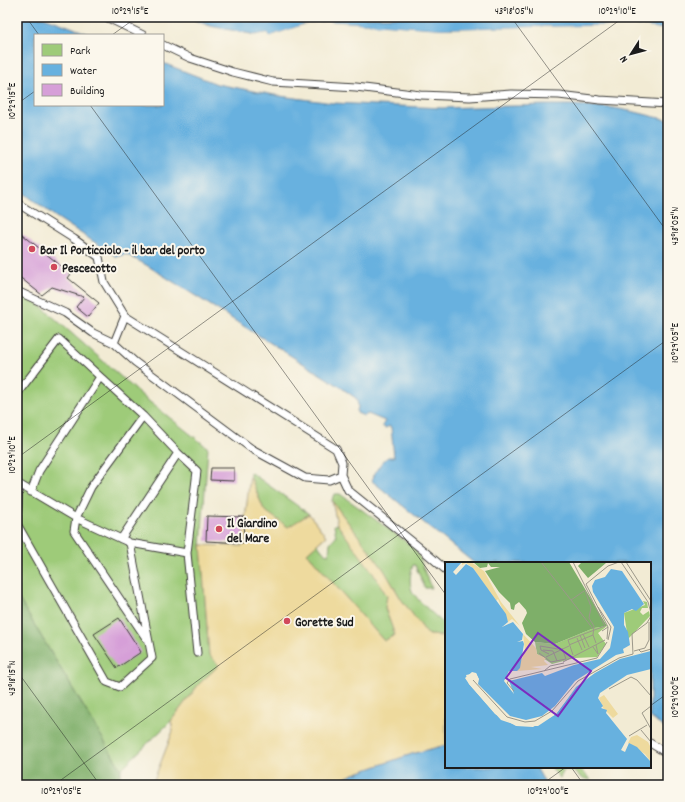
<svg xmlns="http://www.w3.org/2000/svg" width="685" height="802" viewBox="0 0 685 802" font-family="Dekko,sans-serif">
  <rect width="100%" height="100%" fill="#fbf7ec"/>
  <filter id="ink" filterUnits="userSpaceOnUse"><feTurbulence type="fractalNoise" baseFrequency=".025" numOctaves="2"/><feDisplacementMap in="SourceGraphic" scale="8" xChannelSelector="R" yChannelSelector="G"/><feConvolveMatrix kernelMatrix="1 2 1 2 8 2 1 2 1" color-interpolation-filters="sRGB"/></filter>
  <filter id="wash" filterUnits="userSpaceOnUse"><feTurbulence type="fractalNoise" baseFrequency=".012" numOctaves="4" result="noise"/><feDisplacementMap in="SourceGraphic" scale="16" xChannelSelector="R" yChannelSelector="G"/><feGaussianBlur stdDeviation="0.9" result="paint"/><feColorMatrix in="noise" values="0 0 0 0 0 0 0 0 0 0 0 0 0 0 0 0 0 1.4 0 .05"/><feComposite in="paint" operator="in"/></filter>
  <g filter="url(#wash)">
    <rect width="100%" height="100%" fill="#f2ebd4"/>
    <path fill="#9ecb79" stroke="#5d744a" d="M 17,285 L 146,399 L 208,448 L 201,545 L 209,655 L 219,665 L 199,684 L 171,721 L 121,769 L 17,596 Z
      M 250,472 L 309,514 L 288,528 L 264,510 L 250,476 Z
      M 335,494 L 340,494 L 412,546 L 419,556 L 429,583 L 432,588 L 425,588 L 415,565 L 413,565 C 410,574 409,582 412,591 C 415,598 439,620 446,625 L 446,638 L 444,636 L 428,635 L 401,599 L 384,570 L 332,501 L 333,496 Z
      M 337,524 L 372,570 L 387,596 L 385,609 L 395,634 L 384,641 L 307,553 L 317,544 L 324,553 L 329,554 L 330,543 L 336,536 L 334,525 Z
      M 552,767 L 578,767 L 591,780 L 582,778 L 571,770 L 564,770 L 560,778 L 553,770 Z"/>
    <path fill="#7eaf69" stroke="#4d6642" d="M 17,596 L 121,769 L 121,785 L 17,785 Z"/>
    <path fill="#eeda9e" stroke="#857b5d" d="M 250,476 L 264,510 L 288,527 L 309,514 L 326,536 L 307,553 L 384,641 L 395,635 L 385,608 L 387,596 L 371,570 L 337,524 L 332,501 L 384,570 L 401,599 L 428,635 L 444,636 L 446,638 L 446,745 L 412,754 L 354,774 L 329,785 L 152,785 L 173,731 L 171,721 L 199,684 L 219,665 L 209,655 L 201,545 L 242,546 Z"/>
    <path fill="#67b1df" stroke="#42667e" d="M 17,17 L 44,17 L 92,35 L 35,35 L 35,105 L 163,105 L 163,63 L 217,84 L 280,96 L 333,103 L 442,108 L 547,105 L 573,105 L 614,108 L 635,112 L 668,120 L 668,731 L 650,717 L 650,563 L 474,563 L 372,481 C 375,471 380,463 388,457 L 394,457 L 391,427 L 389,426 L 386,428 L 382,426 L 385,421 L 368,414 L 364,416 L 357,413 L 357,410 L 358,408 L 357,399 L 339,386 L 148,266 L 126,254 L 117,257 L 56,217 L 17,188 Z
      M 187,17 L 668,17 L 668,30 L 634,25 L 441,29 L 327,21 L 308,23 L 268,37 L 268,33 L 256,35 L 210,26 Z
      M 446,745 L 446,767 L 536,767 L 546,785 L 329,785 L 354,774 L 412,754 Z"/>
    <path fill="#f2ebd4" d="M 327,21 L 441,29 L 634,25 L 668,30 L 668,32 L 634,27 L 441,31 L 328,23 L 309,25 L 268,39 L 266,38 L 266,35 L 256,37 L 256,35 L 268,33 L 268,37 L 308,23 Z"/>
    <g id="blocks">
      <path fill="#d69fd8" d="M 17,230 L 71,274 L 68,278 L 99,303 L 88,317 L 76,307 L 84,297 L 52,287 L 42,295 L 17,275 Z
        M 211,468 L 234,468 L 234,481 L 210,480 Z
        M 207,516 L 244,517 L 243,543 L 206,541 Z
        M 119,618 L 141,652 L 117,668 L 94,634 Z"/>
    </g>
  </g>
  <g filter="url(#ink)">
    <use href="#blocks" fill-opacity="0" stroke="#3c3b38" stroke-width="1"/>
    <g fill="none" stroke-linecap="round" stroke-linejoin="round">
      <g stroke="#3c3b38" stroke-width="9">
        <path id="lane" d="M 106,17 L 143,35
          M 163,45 L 190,58 L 233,72 L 273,82 L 356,87 L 421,95 L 470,97 L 511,94 L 559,95 L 600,100 L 668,104
          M 17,203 L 74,239 L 99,257 L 104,282 L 125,316 L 336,449 L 342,463 L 341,475 L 348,490 L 424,551 L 446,570
          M 17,291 L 65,313 L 93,333 L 114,343
          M 125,316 L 114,343 L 135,362 L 252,449 L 305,478 L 329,480 L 341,475
          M 17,394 L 59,339 L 143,416 L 178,453 L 197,471 L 187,553 L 197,653
          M 143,416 L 91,487 L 76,518 L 74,531 L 146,638
          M 17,483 L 76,518 L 130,543 L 187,553
          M 19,485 L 17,524 L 107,682 L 120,687 L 152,658 L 130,543
          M 31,492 L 39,471 L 100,377
          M 121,539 L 178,453
          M 650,743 L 668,754"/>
      </g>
      <use href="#lane" stroke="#fff" stroke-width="7"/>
    </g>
  </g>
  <path fill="none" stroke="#1c1c1c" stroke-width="1" stroke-opacity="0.45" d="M 26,17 L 39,35M 511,17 L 668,233M 112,35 L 137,17M 17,104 L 35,91M 90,105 L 446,595M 17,458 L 624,17M 17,671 L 100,785M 650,706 L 668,693M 571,767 L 584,785M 54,785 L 668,339M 541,785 L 566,767"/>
  <g fill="#d1495b" stroke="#fbf7ec" stroke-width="1.5">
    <circle cx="32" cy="249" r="4"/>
    <circle cx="54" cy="267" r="4"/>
    <circle cx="219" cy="529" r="4"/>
    <circle cx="287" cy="621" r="4"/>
  </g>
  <g text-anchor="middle" stroke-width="4" stroke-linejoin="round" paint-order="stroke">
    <g font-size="13" font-weight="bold" fill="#1c1c1c" stroke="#fbf7ec" text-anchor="start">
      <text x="40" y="254">Bar Il Porticciolo - il bar del porto</text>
      <text x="62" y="272">Pescecotto</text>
      <text x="227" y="527">Il Giardino<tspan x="227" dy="15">del Mare</tspan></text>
      <text x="295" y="626">Gorette Sud</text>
    </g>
  </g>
  <g transform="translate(445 562)">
    <rect width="206" height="206" fill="#f2ebd4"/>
    <path d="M 198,39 L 202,40 L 203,46 L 197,46 L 195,50 L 198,53 L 204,49 L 205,54 L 183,77 L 179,51 L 200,43 ZM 162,64 L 153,71 L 161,82 L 152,95 L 130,96 L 107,102 L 92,92 L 90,80 L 110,82 L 149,66 Z" fill="#9ecb79"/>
    <path d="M 28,0 L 124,0 L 162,64 L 149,66 L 110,82 L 90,80 L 81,72 L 77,61 L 82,51 L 81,48 L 74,40 L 70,43 L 69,48 L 66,47 L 65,41 L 54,30 L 40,9 L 55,5 L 46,5 L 43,1 L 42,5 L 35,6 ZM 137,0 L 161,0 L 161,1 L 143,16 L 133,4 Z" fill="#7eaf69"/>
    <path d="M 17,0 L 26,0 L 39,9 L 56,40 L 75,64 L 67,57 L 63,60 L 53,37 L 51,39 L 28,6 L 21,1 L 17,3 ZM 78,72 L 91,86 L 92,92 L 101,96 L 99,99 L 103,103 L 86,105 L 97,107 L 72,109 L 80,89 ZM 159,133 L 173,152 L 168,156 L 158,146 L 154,136 ZM 192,173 L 203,180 L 206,186 L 206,200 L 200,192 L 183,181 L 186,175 Z" fill="#eeda9e"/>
    <path d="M 0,0 L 17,0 L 8,10 L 11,13 L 21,2 L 28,6 L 61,52 L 63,60 L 57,65 L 68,60 L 78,72 L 77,78 L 72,80 L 78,79 L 79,82 L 75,106 L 72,109 L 64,109 L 59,119 L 69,132 L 64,119 L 97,111 L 100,114 L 129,103 L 155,97 L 165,86 L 169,65 L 148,30 L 147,24 L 150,18 L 160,15 L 166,7 L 177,9 L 199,42 L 191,49 L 187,47 L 179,51 L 179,63 L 183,70 L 185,83 L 178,87 L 179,91 L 171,93 L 130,119 L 110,144 L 97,154 L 81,158 L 65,154 L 33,122 L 34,117 L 31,111 L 21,113 L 24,122 L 50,152 L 71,164 L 88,165 L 111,152 L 131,125 L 150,111 L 175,97 L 206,89 L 206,107 L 182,113 L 155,131 L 153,136 L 158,144 L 156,146 L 162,148 L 161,151 L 182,177 L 176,188 L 180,190 L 184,181 L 192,185 L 206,200 L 206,206 L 0,206 Z" fill="#67b1df"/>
    <path d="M 27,110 L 31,111 L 34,118 L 27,112 L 23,118 L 51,151 L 63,159 L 74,162 L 92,162 L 110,151 L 132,124 L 111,152 L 93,164 L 74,164 L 56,158 L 24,122 L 20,116 Z" fill="#f2ebd4"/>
    <path fill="none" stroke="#9c988a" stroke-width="1" d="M 96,0 L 126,38M 128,0 L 160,64 L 123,78 L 128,93M 176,0 L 203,40 L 206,51M 181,0 L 206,39M 140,28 L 146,45 L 144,56 L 149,64 L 148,73 L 151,81M 139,29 L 126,38 L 148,67M 153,45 L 166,65 L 163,78M 157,69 L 163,65 L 141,22 L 163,4 L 174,0M 138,72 L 144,85M 135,73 L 140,86M 132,76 L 137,88M 162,77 L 163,65M 124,83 L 148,73M 148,85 L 153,92 L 151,83M 98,88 L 108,89 L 112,99M 194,88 L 196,90 L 206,87M 189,89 L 200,86 L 204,78 L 204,60M 94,91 L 106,100 L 121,97 L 117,86M 104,92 L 96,88 L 95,84 L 113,87M 101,95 L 124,84M 118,100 L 160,78M 99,109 L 105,104 L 119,101M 28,118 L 62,155 L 80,160 L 90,159 L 107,149 L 133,119 L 174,96 L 188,92 L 187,72 L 202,61 L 206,54M 164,127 L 186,115 L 192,118 L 206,134M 69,129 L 62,121 L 65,117 L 152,96 L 162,80M 206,144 L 197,151 L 206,167M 196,168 L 206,180M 184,174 L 202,163"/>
    <path fill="#7b2cbf" fill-opacity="0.15" stroke="#7b2cbf" stroke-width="2" d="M 93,71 L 146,109 L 113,154 L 61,116 Z"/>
    <rect width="206" height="206" fill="none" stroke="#1c1c1c" stroke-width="2"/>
  </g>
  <rect width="685" height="802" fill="none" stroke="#fbf7ec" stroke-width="44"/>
  <rect x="34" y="34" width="130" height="72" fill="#fbf7ec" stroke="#a29f99"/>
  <rect x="42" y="44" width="20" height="12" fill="#9ecb79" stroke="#a29f99"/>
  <text x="70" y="54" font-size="12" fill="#1c1c1c">Park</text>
  <rect x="42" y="64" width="20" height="12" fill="#67b1df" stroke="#a29f99"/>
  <text x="70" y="74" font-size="12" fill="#1c1c1c">Water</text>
  <rect x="42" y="84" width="20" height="12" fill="#d69fd8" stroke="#a29f99"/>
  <text x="70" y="94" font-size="12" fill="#1c1c1c">Building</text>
  <g transform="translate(631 54) rotate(234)" stroke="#fbf7ec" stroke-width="3" paint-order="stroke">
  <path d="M0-3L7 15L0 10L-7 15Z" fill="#1c1c1c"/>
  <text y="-6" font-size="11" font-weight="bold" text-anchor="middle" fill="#1c1c1c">N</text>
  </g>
  <rect x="22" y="22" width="641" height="758" fill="none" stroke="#1c1c1c" stroke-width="1.5"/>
  <g font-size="10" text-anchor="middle" fill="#1c1c1c">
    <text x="130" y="14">10°29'15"E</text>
    <text x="514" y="14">43°18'05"N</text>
    <text x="617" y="14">10°29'10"E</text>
    <text transform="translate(11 101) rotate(-90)" y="4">10°29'15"E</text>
    <text transform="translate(674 226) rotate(-90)" y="4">43°18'05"N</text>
    <text transform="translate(674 343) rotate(-90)" y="4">10°29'05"E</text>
    <text transform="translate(11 455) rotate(-90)" y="4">10°29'10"E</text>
    <text transform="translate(11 678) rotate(-90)" y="4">43°18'15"N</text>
    <text transform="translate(674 697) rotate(-90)" y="4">10°29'00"E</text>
    <text x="61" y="794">10°29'05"E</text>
    <text x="548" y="794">10°29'00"E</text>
  </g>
</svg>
